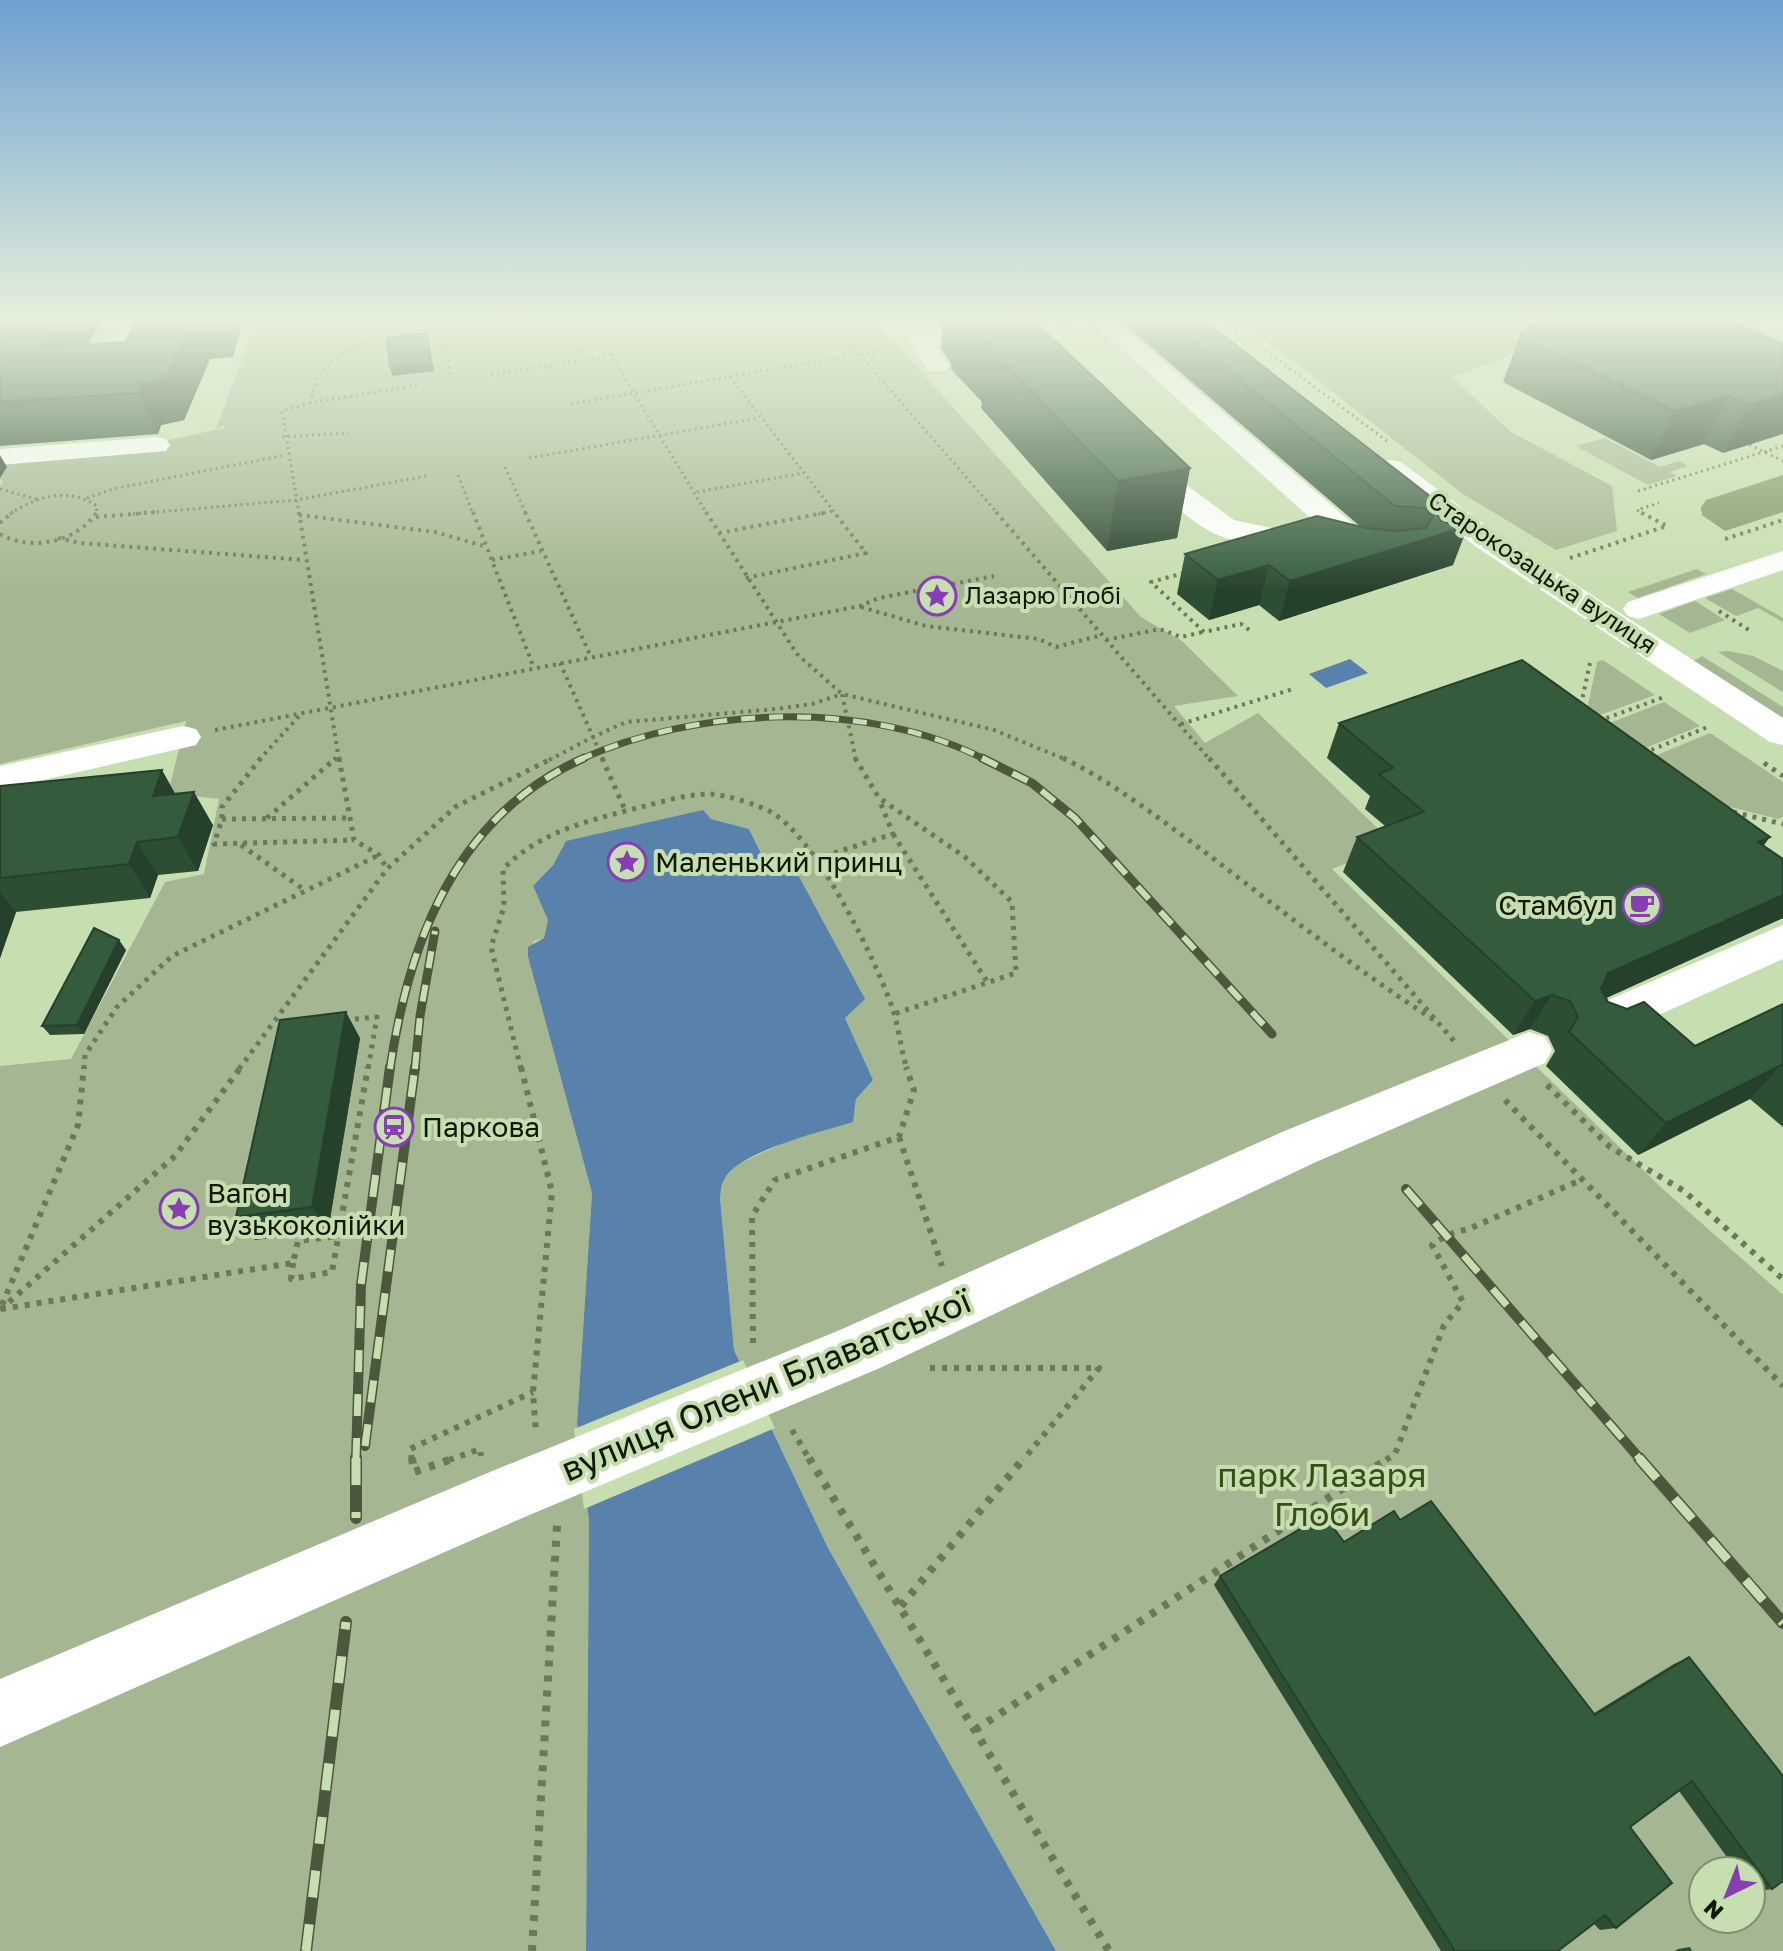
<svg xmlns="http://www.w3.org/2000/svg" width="1783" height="1951" viewBox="0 0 1783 1951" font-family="'Golos Text',sans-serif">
  <rect width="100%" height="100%" fill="#c7deb0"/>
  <path fill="#a4b692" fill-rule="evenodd" d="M 257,318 L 873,318 L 1141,617 L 1182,641 L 1238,696 L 1174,706 L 1205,743 L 1258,713 L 1394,844 L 1332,869 L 1665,1191 L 1783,1295 L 1783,1951 L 1056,1951 L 828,1548 L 734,1350 L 720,1198 L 724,1178 L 736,1165 L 855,1110 L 856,1099 L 873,1080 L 845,1018 L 791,870 L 774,871 L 769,867 L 749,829 L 711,819 L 566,841 L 553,865 L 533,886 L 548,920 L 544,938 L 534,941 L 528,957 L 592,1193 L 577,1423 L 589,1519 L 586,1951 L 0,1951 L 0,1066 L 71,1059 L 165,882 L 204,874 L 219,799 L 168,793 L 186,721 L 0,764 L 0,486 L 3,481 L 0,480 L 0,457 L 99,441 L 165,441 L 224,428 L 224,426 L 216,429 ZM 1703,1871 L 1751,1871 L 1751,1919 L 1703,1919 Z
    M 1238,318 L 1764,318 L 1756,326 L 1769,331 L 1765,335 L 1783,341 L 1783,365 L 1533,342 L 1492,363 L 1452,377 L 1511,432 L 1612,486 L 1617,531 L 1556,550 L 1463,494 Z
    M 1605,438 L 1660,467 L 1679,461 L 1688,466 L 1670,472 L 1677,476 L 1648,485 L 1576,446 Z
    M 1697,569 L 1706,574 L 1638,598 L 1628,592 Z
    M 1732,589 L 1783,618 L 1783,622 L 1758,608 L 1736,616 L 1705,598 Z
    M 1695,601 L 1725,620 L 1690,633 L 1659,614 Z
    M 1728,651 L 1753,656 L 1783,671 L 1783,692 L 1718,652 Z
    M 1702,656 L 1783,707 L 1783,721 L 1692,662 Z
    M 1603,660 L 1655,695 L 1597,716 L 1587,710 L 1597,662 Z
    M 1664,702 L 1700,726 L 1643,749 L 1607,724 Z
    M 1710,733 L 1783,782 L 1783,817 L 1778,819 L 1686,796 L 1652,757 Z"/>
  <path fill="#809965" d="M 1783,475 L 1783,512 L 1725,531 L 1702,515 L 1701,507 L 1706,500 Z"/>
  <path fill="#5882ac" d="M 1350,659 L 1368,673 L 1326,688 L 1309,674 Z
    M 703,810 L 711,819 L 749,829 L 768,867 C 777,873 787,868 797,873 L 865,999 L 845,1018 L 873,1080 L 856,1099 L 853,1122 C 824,1131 736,1152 724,1180 C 721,1185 721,1193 720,1198 L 734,1350 L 828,1548 L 1056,1951 L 586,1951 L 589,1520 L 577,1423 L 592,1193 L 528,957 L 528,947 L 544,938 L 548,920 L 533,886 L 553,865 L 566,841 Z"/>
  <path fill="#c7deb0" d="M 743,1360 L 775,1428 L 584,1509 L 574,1429 Z"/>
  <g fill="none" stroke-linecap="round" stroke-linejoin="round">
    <path stroke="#6a795a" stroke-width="3" stroke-dasharray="2 4" stroke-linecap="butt" d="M 593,318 L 623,338
      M 828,318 L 998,514
      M 1222,318 L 1387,441
      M 441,319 L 451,377
      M 611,355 L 636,318
      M 491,375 L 611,355 L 707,514
      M 730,377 L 836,514
      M 310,403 C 313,394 315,381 320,374 C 357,322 513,301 565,336 C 573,341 580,352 586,359
      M 571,404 L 878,351
      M 282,437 L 349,433
      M 1744,442 L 1783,461
      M 529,458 L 759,418
      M 505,467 L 526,514
      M 458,475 L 473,514
      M 0,489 L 39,500
      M 1638,491 L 1783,446
      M 697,492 L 803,473
      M 87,498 L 113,489 L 286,455
      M 10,514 C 37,496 69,487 97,506 L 96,514
      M 133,514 L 297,500 L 426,476
      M 299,514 L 282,411 L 310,403 L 417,385
      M 818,514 L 833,511
      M 1644,514 L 1637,510 L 1659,503"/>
    <path stroke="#6a795a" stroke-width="4" stroke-dasharray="3 5" stroke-linecap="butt" d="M 299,512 L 339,760
      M 473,512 L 534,668
      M 525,512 L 591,657
      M 706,512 L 797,654 L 842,694 L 994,730 L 1067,760
      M 996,512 L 1210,760
      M 299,515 L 435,532 L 487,547
      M 96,517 L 157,512
      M 0,523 L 13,512
      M 719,533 L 829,512
      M 0,534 C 31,552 77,542 97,512
      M 58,538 L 80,543 L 304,560
      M 1725,539 L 1783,520
      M 1570,558 L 1667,526 L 1640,512
      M 492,560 L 541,551
      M 1184,573 L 1151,582 L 1204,632 L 1241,624 L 1252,632
      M 746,578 L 866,553 L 834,512
      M 861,607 L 926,626 L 1039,639 L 1056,647 L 1102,635
      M 1719,611 L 1752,632
      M 1106,640 L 1160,629 L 1181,637 L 1203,632
      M 1581,705 L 1590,663
      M 1599,721 L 1664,697
      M 1181,724 L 1293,689
      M 215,730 L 860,606 L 879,598 L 994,576
      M 1644,753 L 1710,726
      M 259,760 L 301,714
      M 334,760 L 339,755
      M 549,760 L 593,737 L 560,663
      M 603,760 L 593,737 L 626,722 L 776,709 L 812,704 L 842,694 L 856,760"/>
    <path stroke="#6a795a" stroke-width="5" stroke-dasharray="4 6" stroke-linecap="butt" d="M 261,758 L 222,807 L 222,819 L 214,844 L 354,840
      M 339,758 L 354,840 L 379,855 L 387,869
      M 602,758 L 625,810
      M 855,758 L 879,798 L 965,857 L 1012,902 L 1016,973 L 894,1014
      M 1063,758 C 1114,783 1160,819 1206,853 C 1281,910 1355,969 1434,1020
      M 1209,758 L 1454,1041
      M 1764,763 L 1783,776
      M 1733,812 L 1783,824
      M 267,818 L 336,758
      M 222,819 L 350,818
      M 893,834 L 988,983
      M 241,845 L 306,891
      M 815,859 L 893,834 L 879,799
      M 345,1020 L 377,1017 L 368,1069
      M 84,1069 L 85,1055 L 117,1007 L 172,956 L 379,855
      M 239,1069 L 387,869 L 455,807 L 553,758
      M 521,1069 L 491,947 L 504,907 L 503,869 C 540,832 584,822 633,809 C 658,803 685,794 711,794 C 727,795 755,804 769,811 C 815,834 877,962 893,1010 C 899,1029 901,1050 907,1069"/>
    <path stroke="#6a795a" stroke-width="6" stroke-dasharray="5 7" stroke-linecap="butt" d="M 521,1067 L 552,1192 L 533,1392 L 536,1434
      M 1547,1085 L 1610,1147 L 1684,1191 L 1783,1279
      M 1505,1100 L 1783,1386
      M 899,1137 L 942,1266
      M 293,1263 L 291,1279 L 332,1272 L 368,1067
      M 2,1305 L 78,1125 L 84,1067
      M 1,1309 L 293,1263 L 298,1241 L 337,1236
      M 0,1310 L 175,1156 L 241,1067
      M 753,1343 L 752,1216 L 775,1180 L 899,1137 L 914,1090 L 906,1067
      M 930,1368 L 1099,1368 L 1023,1460
      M 792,1430 L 810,1460
      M 412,1460 L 410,1449 L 533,1392
      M 449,1460 L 480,1449 L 481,1456
      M 1386,1460 L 1395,1454 L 1444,1325 L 1463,1302 L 1432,1245 L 1447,1235 L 1471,1228 L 1581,1180"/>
    <path stroke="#6a795a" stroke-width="8" stroke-dasharray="6 9" stroke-linecap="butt" d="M 412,1458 L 414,1472 L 455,1458
      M 809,1458 L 1109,1951
      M 901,1606 L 1024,1458
      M 975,1730 L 1389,1458
      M 532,1951 L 557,1525"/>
    <path fill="#fff" fill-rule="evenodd" d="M 125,318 L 149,318 L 122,371 L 104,371 L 101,366 Z
      M 871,318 L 896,318 L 901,322 L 956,318 L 964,324 L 962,327 L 1015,318 L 1069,318 L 1065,323 L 1057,325 L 936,346 L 949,366 L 946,371 L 928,371 L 909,341 L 912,337 L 886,334 Z
      M 1087,318 L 1113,318 L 1385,551 L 1389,558 L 1385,565 L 1374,567 L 1363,565 Z
      M 156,437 L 166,439 L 170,445 L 166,451 L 0,465 L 0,449 Z
      M 1140,450 L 1150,452 L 1181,481 L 1234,520 L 1323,539 L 1327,545 L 1323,551 L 1312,554 C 1281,548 1244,546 1215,534 C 1194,525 1139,477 1126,458 L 1130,452 Z
      M 1391,460 L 1401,462 L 1497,534 L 1783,718 L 1783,745 L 1770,742 L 1475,546 L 1381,474 L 1377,468 L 1381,462 Z
      M 1783,551 L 1783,570 L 1639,619 L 1628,616 L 1623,609 L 1628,602 Z
      M 183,726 L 196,729 L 201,737 L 196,745 L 0,790 L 0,766 Z
      M 1783,925 L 1783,959 L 1603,1040 L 1587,1035 L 1580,1022 L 1587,1009 Z
      M 1529,1032 L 1545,1037 L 1552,1050 L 1545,1063 L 1316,1162 L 880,1368 L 527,1516 L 0,1747 L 0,1679 L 485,1474 L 840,1330 L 1282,1132 Z"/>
    <g stroke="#4c583e" stroke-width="7">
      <path id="rail-far3" d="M 579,760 C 698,706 868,699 986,760"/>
    </g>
    <g stroke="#4c583e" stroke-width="9">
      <path id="rail-far2" d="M 982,758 L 1032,783 L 1075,818 L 1272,1034
        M 390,1069 C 409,939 457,815 584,758
        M 415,1069 L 420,1016 L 435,931"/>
    </g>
    <g stroke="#4c583e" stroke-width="10">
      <path id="rail-far1" d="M 1406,1189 L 1641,1460
        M 365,1446 L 415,1067
        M 356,1460 L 361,1285 L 390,1067"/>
    </g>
    <g stroke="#4c583e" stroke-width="12">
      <path id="rail" d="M 356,1458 L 356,1518
        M 1639,1458 L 1783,1623
        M 306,1951 L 346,1622"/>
    </g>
    <use href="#rail-far3" stroke="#c7deb0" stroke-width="5" stroke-dasharray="14" stroke-linecap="butt"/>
    <use href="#rail-far2" stroke="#c7deb0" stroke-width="6" stroke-dasharray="17" stroke-linecap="butt"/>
    <use href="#rail-far1" stroke="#c7deb0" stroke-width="7" stroke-dasharray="22" stroke-linecap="butt"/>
    <use href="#rail" stroke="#c7deb0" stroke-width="9" stroke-dasharray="27" stroke-linecap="butt"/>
  </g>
  <path fill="#2e4e34" d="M 0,318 L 104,318 L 87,345 L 126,342 L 136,318 L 243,318 L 233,357 L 210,359 L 184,420 L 161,425 L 158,434 L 0,446 Z
    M 942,318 L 1031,318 L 1190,468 L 1177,538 L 1107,551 L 981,408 L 982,402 L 951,369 L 951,364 L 941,348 Z
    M 1124,318 L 1201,318 L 1440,504 L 1437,513 L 1453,565 L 1279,621 L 1259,605 L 1209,620 L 1177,594 L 1185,554 L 1361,527 L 1123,323 Z
    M 1520,335 L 1783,344 L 1723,453 L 1704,444 L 1651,460 L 1503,382 Z
    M 1339,723 L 1764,846 L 1783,859 L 1783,918 L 1606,998 L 1608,1002 L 1695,1046 L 1783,1004 L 1783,1127 L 1750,1099 L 1638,1155 L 1546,1066 L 1555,1051 L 1548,1036 L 1530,1029 L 1513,1035 L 1343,872 L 1357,837 L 1385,826 L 1365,809 L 1370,796 L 1327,758 Z
    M 0,786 L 175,794 L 213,825 L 198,871 L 158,875 L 150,898 L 16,912 L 0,958 Z
    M 126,950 L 84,1034 L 50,1035 L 42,1026 Z
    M 360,1038 L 328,1231 L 255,1240 L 236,1217 Z
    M 1400,1520 L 1594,1713 L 1674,1664 L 1689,1657 L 1772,1889 L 1753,1892 L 1751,1890 L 1751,1871 L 1737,1871 L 1679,1791 L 1630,1827 L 1616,1928 L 1600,1930 L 1594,1924 L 1558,1951 L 1441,1951 L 1214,1585 L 1220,1576 L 1344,1542 Z
    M 1690,1947 L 1692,1951 L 1675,1951 L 1678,1949 Z"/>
  <path fill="#25402b" d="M 60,318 L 104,318 L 61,389 L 41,348 Z
    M 207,318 L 243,318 L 233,357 L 210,359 L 184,420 L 161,425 L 158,434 L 139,393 L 142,384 L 194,319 Z
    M 427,333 L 434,371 L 392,376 L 390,367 Z
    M 1783,394 L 1783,434 L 1723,453 L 1748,405 Z
    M 1729,396 L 1704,444 L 1651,460 L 1675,411 Z
    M 0,455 L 7,467 L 0,478 Z
    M 1190,468 L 1177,538 L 1107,551 L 1118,481 Z
    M 1440,504 L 1428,538 L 1468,526 L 1453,565 L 1279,621 L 1290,581 L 1427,539 L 1436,511 Z
    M 1269,565 L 1259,605 L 1209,620 L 1218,580 Z
    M 162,770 L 181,804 L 153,796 Z
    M 194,792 L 213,825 L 198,871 L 178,837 Z
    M 1770,837 L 1744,872 L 1758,842 Z
    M 137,842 L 158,875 L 150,898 L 129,864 Z
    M 0,892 L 16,912 L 0,958 Z
    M 1783,895 L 1783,918 L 1584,1008 L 1608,973 Z
    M 119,940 L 126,950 L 84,1034 L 77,1025 Z
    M 1552,995 L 1530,1029 L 1513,1035 L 1535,1001 Z
    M 346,1012 L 360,1038 L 328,1231 L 312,1207 Z
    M 1781,1065 L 1750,1099 L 1638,1155 L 1666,1123 Z"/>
  <path fill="#355b3d" stroke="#25402b" stroke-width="2" d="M 0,318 L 60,318 L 41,348 L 126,342 L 136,318 L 207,318 L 194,319 L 166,378 L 142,384 L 139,393 L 0,402 Z
    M 966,318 L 1031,318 L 1190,468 L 1118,481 L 985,343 L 991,343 Z
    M 1164,318 L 1201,318 L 1440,504 L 1436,511 L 1441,521 L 1454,525 L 1464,522 L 1468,526 L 1290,581 L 1269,565 L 1218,580 L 1185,554 L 1317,516 L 1366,528 L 1396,531 L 1426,528 L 1433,516 L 1426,508 L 1395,506 Z
    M 1539,318 L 1723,318 L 1783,344 L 1783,395 L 1748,405 L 1729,396 L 1675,411 L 1520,335 Z
    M 427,333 L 431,363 L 390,367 L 387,338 Z
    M 1522,660 L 1770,837 L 1758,842 L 1783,859 L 1783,895 L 1608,973 L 1601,989 L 1608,1002 L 1627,1009 L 1644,1002 L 1695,1046 L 1783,1004 L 1783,1067 L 1781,1065 L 1666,1123 L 1569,1032 L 1578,1017 L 1570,1001 L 1552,995 L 1535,1001 L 1357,837 L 1424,812 L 1379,774 L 1393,768 L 1339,723 Z
    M 162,770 L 153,796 L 194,792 L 178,837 L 137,842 L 129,864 L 0,878 L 0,786 Z
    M 94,928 L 119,940 L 77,1025 L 42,1026 Z
    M 346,1012 L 312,1207 L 236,1217 L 280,1020 Z
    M 1431,1501 L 1595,1715 L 1689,1657 L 1783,1776 L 1783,1881 L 1772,1889 L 1692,1781 L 1630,1827 L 1672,1883 L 1616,1928 L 1605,1915 L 1558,1951 L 1455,1951 L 1220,1576 L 1324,1515 L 1344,1542 L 1394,1511 L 1400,1520 Z"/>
  <linearGradient id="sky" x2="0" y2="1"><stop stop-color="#6ea0d0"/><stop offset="0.54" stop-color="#e6f0db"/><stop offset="1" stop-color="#e6f0db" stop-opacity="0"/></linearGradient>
  <rect width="1783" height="591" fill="url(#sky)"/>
  <defs>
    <g id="sight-ring" transform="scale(2)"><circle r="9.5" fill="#c7deb0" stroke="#853fb2" stroke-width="1.5"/><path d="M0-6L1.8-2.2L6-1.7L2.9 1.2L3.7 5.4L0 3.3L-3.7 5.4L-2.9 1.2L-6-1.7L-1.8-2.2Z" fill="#853fb2"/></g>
    <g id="cafe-ring" transform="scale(2)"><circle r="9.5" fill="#c7deb0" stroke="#853fb2" stroke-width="1.5"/><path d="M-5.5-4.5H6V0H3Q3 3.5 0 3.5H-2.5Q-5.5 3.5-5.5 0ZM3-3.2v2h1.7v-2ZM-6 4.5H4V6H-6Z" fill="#853fb2"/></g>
    <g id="station-ring" transform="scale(2)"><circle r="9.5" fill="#c7deb0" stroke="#853fb2" stroke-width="1.5"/><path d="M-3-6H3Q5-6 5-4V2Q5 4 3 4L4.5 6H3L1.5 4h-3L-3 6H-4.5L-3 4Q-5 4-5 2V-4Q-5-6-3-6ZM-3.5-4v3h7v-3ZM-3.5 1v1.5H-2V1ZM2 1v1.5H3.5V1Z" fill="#853fb2"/></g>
  </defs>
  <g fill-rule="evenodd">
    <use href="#sight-ring" x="937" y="596"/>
    <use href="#sight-ring" x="627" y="862"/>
    <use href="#cafe-ring" x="1642" y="905"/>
    <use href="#station-ring" x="394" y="1127"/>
    <use href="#sight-ring" x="179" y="1209"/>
  </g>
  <g text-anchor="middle" stroke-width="8" stroke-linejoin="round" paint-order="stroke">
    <g font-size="24" fill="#111908" stroke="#c7deb0">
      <text transform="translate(1542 573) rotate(34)" y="8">Старокозацька вулиця</text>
    </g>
    <g font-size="24" fill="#111908" stroke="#c7deb0" text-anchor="start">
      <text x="965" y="604">Лазарю Глобі</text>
    </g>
    <g font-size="28" fill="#111908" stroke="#c7deb0" text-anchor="start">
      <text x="655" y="872">Маленький принц</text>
      <text x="1614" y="915" text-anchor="end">Стамбул</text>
      <text x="422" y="1137">Паркова</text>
      <text x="207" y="1203">Вагон<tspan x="207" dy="32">вузькоколійки</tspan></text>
    </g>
    <g font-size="34" fill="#111908" stroke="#c7deb0">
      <text transform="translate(766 1385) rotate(-23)" y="12">вулиця Олени Блаватської</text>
    </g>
    <g font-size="34" fill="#374f16" stroke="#c7deb0">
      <text x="1322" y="1487">парк Лазаря<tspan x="1322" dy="39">Глоби</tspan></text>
    </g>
  </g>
  <g transform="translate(1727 1895) rotate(223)"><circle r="38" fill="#c7deb0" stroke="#7e8f6d" stroke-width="2"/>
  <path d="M0-6L14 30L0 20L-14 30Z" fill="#853fb2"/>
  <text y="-12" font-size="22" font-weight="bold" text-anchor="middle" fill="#111908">N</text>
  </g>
</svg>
